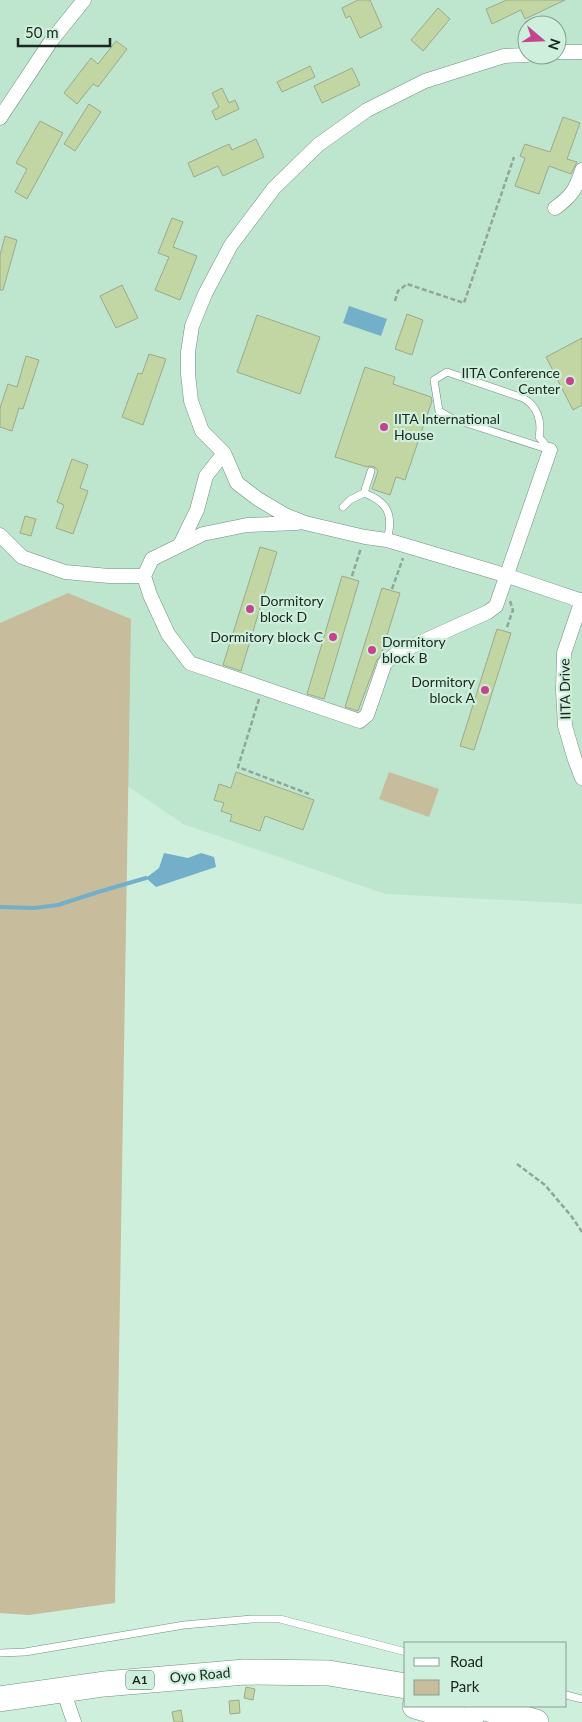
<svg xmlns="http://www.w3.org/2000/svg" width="582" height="1722" viewBox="0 0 582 1722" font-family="Lato,sans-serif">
  <rect width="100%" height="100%" fill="#ceefdc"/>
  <path fill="#bee6cf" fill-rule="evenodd" d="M 0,0 L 582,0 L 582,904 L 385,894 L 183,824 L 0,699 ZM 527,25 L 557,25 L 557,55 L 527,55 Z"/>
  <path fill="#c7bc9c" d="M 68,593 L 131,619 L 115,1603 L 29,1615 L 0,1613 L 0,623 Z
    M 389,772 L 439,789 L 429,817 L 379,799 Z"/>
  <path fill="#74afca" d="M 349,306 L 387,319 L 381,336 L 343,323 Z
    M 164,853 L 188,858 L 201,853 L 214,857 L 216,867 L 156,887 L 146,878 L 159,868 Z"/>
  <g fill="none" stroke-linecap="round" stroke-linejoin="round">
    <path stroke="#74afca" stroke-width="4" d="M 0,907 L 34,908 L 58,905 L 98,892 L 146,878"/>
  </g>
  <path fill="#c1d6a2" stroke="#9da98c" d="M 358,0 L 370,0 L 382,27 L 360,38 L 350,16 L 346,18 L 342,8 Z
    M 507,0 L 565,0 L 525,19 L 521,10 L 492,24 L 486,9 Z
    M 438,8 L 450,19 L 423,51 L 411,40 Z
    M 116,41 L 127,49 L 98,87 L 93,84 L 77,104 L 64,93 L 91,58 L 98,64 Z
    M 310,66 L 315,77 L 282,92 L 277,82 Z
    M 352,68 L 360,85 L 322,103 L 314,86 Z
    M 222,88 L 229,103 L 235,100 L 239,109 L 216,120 L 212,111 L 219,107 L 212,93 Z
    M 89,104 L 101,112 L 75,151 L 64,144 Z
    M 563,117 L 580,123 L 567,159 L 577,162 L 571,174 L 549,166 L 539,194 L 515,186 L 525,158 L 520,156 L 525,144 L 550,152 Z
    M 40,121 L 63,133 L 27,199 L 15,192 L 27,169 L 16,163 Z
    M 256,139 L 264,157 L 223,176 L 218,166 L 194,177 L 188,163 L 229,144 L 232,150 Z
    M 172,218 L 183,222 L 173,247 L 197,256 L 180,300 L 155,290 L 169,257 L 158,253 Z
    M 5,236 L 17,240 L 3,290 L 0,290 L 0,255 Z
    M 122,285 L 138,318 L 116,328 L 100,296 Z
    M 407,314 L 423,320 L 412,355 L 395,349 Z
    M 257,315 L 320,337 L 300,394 L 237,372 Z
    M 582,338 L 582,405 L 573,410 L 546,357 Z
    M 149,354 L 166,359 L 143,425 L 122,417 L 138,373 L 142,374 Z
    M 26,356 L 39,360 L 23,409 L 19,408 L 12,431 L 0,427 L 0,408 L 8,384 L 17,387 Z
    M 365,367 L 395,377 L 393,384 L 431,397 L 432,401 L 405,480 L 396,477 L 390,495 L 372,489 L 378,471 L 375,467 L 370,466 L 367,467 L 335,457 Z
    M 72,459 L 88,465 L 80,488 L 88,491 L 73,534 L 56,528 L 64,505 L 57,502 Z
    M 25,516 L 36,519 L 31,536 L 20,533 Z
    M 260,547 L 277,552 L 241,671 L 223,665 Z
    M 342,576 L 359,581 L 324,699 L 307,694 Z
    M 382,588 L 400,593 L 381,655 L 377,660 L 358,711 L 345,707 Z
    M 497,629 L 511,633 L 474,750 L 460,746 Z
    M 236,772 L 314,800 L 303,830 L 265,816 L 260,831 L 230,821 L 232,815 L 221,811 L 224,803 L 214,800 L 219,784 L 231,788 Z
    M 246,1687 L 255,1689 L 253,1700 L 244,1698 Z
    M 239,1700 L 240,1713 L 230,1714 L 229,1701 Z
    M 181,1710 L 183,1722 L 174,1722 L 172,1712 Z"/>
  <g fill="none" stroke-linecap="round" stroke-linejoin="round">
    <g stroke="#718f7e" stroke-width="8">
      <path id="lane" d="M 447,372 L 523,398 C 538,406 542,422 539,437 L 550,450 L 451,418 L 439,411 L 434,380 Z
        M 371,471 L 364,493 C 388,502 394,515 387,540
        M 343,507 L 350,500 L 364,493
        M 0,1653 L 25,1652 L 184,1625 L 252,1619 L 280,1619 L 406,1652
        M 566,1695 L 582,1699"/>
    </g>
    <g stroke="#718f7e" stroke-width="15">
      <path id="street" d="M 557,52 L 582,52
        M 527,55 L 504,56 L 425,81 L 367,110 L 318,145 L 274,188 L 231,245 L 205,294 L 192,326 L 188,352 L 188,374 L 191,401 L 202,431 L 224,453 L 237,483 L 258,499 L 285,515 L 305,523 L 365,537 L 387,540 L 508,576 L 582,601
        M 0,118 L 51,41 L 84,0
        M 555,208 C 572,196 576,189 582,170
        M 0,535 L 22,557 L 65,572 L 109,576 L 144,576 L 152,559 L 203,534 L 247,525 L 297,523
        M 180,545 L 197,510 L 206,476 L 224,453
        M 144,576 L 150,595 L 168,634 L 190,663 L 360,721 L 367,715 L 385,663 L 397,653 L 488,612 L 496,606 L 550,450
        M 582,600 L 564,653 L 563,690 L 565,726 L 575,760 L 582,778
        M 63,1690 L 74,1722"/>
    </g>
    <g stroke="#718f7e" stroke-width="26">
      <path id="highway" d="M 0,1699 L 104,1684 L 245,1672 L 329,1673 L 406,1686
        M 415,1706 L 471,1722
        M 478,1706 L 536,1722"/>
    </g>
    <path stroke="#8ea798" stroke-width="2.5" stroke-dasharray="5 2.5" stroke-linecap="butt" d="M 395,301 L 398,291 L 407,284 L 464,303 L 514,157
      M 352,576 L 361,548
      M 392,589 L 403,558
      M 507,627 L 513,610 L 510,601
      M 259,699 L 238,767 L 309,794
      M 517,1164 L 545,1185 L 572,1217 L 582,1232"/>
    <use href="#lane" stroke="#fff" stroke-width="7"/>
    <use href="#street" stroke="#fff" stroke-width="14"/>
    <use href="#highway" stroke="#fff" stroke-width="25"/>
  </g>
  <g fill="#c4448e" stroke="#ceefdc" stroke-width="2">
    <circle cx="570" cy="381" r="5"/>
    <circle cx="384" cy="427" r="5"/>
    <circle cx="250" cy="609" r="5"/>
    <circle cx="333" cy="637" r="5"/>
    <circle cx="372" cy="650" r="5"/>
    <circle cx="485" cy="690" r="5"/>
  </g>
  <g text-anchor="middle" stroke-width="4.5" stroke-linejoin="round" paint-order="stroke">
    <rect fill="#ceefdc" stroke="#516358" stroke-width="1" x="126" y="1670.5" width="28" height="19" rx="4"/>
    <g font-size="12" font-weight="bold" fill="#1b2720">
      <text x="140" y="1684">A1</text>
    </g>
    <g font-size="14" fill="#1b2720" stroke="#ceefdc" text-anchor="end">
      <text x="560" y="378">IITA Conference<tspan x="560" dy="16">Center</tspan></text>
      <text x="394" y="424" text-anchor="start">IITA International<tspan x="394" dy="16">House</tspan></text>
      <text x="260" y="606" text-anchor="start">Dormitory<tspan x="260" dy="16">block D</tspan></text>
      <text x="323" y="642">Dormitory block C</text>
      <text x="382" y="647" text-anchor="start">Dormitory<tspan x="382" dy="16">block B</tspan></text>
      <text x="475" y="687">Dormitory<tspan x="475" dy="16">block A</tspan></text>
    </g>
    <g font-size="14" fill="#1b2720" stroke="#ceefdc">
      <text transform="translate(565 689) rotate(-91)" y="5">IITA Drive</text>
      <text transform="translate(200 1675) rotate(-5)" y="5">Oyo Road</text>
    </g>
  </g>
  <rect x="404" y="1642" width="162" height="65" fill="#ceefdc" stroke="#869f91"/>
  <rect x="414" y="1658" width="25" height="8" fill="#ffffff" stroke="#869f91"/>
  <text x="450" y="1667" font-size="15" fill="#1b2720">Road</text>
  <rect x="414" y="1680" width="25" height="15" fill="#c7bc9c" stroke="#869f91"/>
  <text x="450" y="1692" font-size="15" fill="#1b2720">Park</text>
  <g transform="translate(542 40) rotate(109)"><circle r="24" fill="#ceefdc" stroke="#869f91"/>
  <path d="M0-4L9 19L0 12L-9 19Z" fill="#c4448e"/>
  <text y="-8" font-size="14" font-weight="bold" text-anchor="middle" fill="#1b2720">N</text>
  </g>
  <path d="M18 38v8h92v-8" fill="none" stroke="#1b2720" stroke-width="2.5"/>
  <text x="25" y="38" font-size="15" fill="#1b2720" stroke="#ceefdc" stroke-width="4" paint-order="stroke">50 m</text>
</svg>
